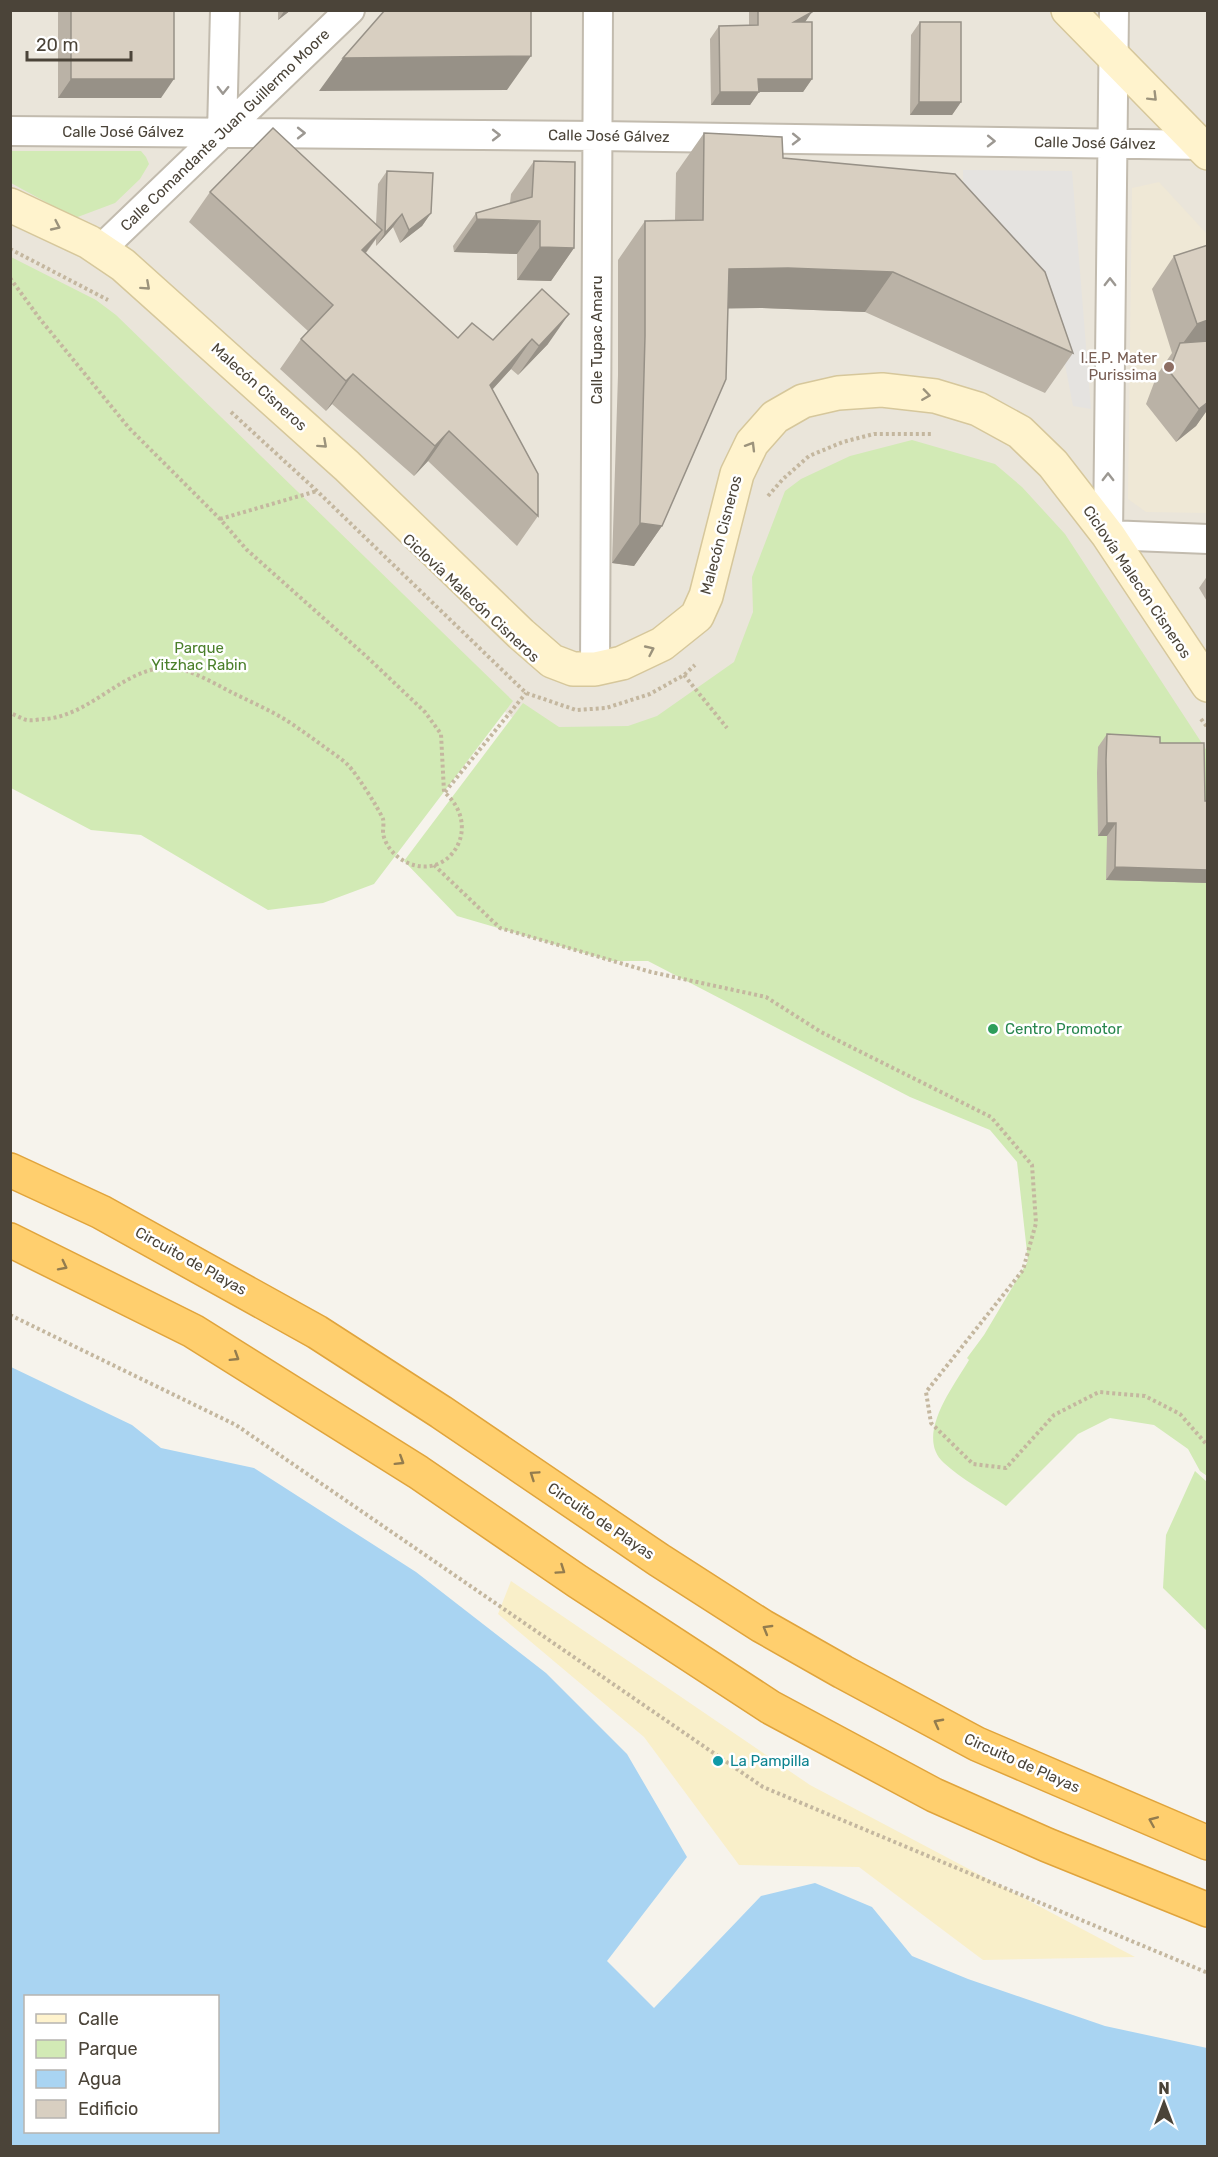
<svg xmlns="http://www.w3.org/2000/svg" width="1218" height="2157" viewBox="0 0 1218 2157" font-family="Rubik,sans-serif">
  <rect width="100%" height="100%" fill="#f6f3ec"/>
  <path fill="#eae5da" d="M 10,11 L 1207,11 L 1207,767 L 742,679 L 641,750 L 525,728 L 383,614 L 11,277 Z"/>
  <path fill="#efe8d6" d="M 1159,182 L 1207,234 L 1207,513 L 1146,512 L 1128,499 L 1132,188 Z"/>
  <path fill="#d2eab5" d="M 10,151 L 141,151 L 146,157 L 149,164 L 140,179 L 115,203 L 75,218 L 11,183 Z
    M 11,257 L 96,300 L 116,315 L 513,701 L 374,884 L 323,903 L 268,910 L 141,835 L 91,830 L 11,788 Z
    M 912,440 L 995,464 L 1022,487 L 1065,534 L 1207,751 L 1207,1476 L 1200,1471 L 1188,1449 L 1154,1425 L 1110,1418 L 1078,1434 L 1006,1506 C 986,1492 961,1479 944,1463 C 914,1436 954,1386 969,1360 L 967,1358 L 984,1335 L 1028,1261 L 1017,1162 L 990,1130 L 910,1097 L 648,961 L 612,961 L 457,916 L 404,861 L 523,703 L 559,727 L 628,726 L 657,716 L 734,662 L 753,612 L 752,577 L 785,491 L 801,479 L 850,456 Z
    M 1195,1471 L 1207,1482 L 1207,1631 L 1163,1588 L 1166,1535 Z"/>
  <path fill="#f9efc9" d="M 511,1581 L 810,1785 L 1135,1957 L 983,1960 L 859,1867 L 739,1865 L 644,1737 L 498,1614 Z"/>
  <path fill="#e5e3e0" d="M 963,170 L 1072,171 L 1091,409 L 1073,406 L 1055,313 L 964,262 Z"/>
  <path fill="#a9d4f2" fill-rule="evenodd" d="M 11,1367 L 132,1425 L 161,1448 L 254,1468 L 416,1572 L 546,1673 L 627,1754 L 687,1857 L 607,1961 L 654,2008 L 761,1896 L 815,1883 L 872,1907 L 912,1956 L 968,1979 L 1105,2026 L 1207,2048 L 1207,2146 L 11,2146 ZM 26,1996 L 218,1996 L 218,2132 L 26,2132 Z"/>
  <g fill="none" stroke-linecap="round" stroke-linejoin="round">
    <g stroke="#c2bbae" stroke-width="32">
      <path id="street" d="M 1114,10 L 1108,535 L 1208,539
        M 10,131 L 598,136 L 1208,145
        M 222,133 L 225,10
        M 101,249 L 350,10
        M 595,669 L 598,10"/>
    </g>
    <g stroke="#d6c79b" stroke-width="36">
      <path id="secondary" d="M 1068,10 L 1208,153
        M 10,205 L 89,242 L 123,265 L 347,466 L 521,634 L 552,661 L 573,669 L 595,669 L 622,663 L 662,644 L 697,616 L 706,596 L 737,474 L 752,443 L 775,417 L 803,401 L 838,393 L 882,390 L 935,396 L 978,409 L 1020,432 L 1053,464 L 1108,535 L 1208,685"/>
    </g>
    <g stroke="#e0a43c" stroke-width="36">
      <path id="highway" d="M 10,1170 L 101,1212 L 317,1332 L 441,1412 L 659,1560 L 762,1626 L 843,1672 L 977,1744 L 1208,1843
        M 10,1240 L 193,1331 L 418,1472 L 577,1581 L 770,1707 L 934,1795 L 1047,1845 L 1208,1910"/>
    </g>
    <path stroke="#c4b79f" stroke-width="4" stroke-dasharray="3 3" stroke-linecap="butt" d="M 10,249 L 108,300
      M 10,278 L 40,319 L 129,428 L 220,519 L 247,550 L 366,656 L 425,712 L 441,734 L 444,792 C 484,826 450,881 408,863 C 396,858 385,846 383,833 C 383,828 384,823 383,819 C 379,809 356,773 348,765 C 341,758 331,752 323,746 C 312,738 301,730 289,722 C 272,711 251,702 233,693 C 217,685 201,675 183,670 C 131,656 97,715 45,719 C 40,719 33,721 27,720 C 22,719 16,715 10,713
      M 231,412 L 317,491 L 526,693 L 576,710 L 606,708 L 650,694 L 684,675 L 695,665
      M 768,496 L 783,479 L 809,456 L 843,442 L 874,434 L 932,434
      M 220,519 L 317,491
      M 684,675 L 727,728
      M 1201,719 L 1208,728
      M 445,792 L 526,693
      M 434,865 L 500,928 L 651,972 L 766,997 L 821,1032 L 991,1117 L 1032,1165 L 1036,1223 L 1023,1270 L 926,1392 L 931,1423 L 973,1464 L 1006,1468 L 1054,1415 L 1099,1392 L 1145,1396 L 1180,1414 L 1208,1446
      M 10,1315 L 236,1425 L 763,1787 L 1208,1973"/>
    <use href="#street" stroke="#fff" stroke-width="28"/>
    <use href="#secondary" stroke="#fff3cd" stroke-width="33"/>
    <use href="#highway" stroke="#ffcf6e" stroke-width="33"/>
  </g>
  <path fill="#bab2a6" d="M 58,10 L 174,10 L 161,98 L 58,98 Z
    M 278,10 L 291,10 L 278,20 Z
    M 749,10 L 812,10 L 805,22 L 812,79 L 803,92 L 759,92 L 750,105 L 711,105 L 710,39 L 719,26 L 749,25 Z
    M 920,22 L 961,102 L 952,115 L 910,115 L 911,35 Z
    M 704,133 L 783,158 L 1073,353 L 1045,393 L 865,312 L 761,308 L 728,308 L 662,526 L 634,566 L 612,563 L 618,375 L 618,260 L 645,221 L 675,220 L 676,173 Z
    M 534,161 L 574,248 L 551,281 L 517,280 L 517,254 L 454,252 L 453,246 L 476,213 L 510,203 L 511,194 Z
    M 387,171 L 431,213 L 422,226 L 400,243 L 393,227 L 376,246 L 376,239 L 366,253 L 458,338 L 493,340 L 542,289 L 548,344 L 518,375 L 511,369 L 492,390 L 538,516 L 517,546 L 428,461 L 414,476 L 332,404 L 326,411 L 280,369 L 301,339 L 308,331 L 189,222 L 210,192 L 376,224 L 378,184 Z
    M 1208,245 L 1208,409 L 1196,426 L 1176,442 L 1146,404 L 1157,375 L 1172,353 L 1152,289 L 1174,256 Z
    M 1208,575 L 1208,603 L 1199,588 Z
    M 1107,734 L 1160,743 L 1205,801 L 1208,801 L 1208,883 L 1106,880 L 1107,836 L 1098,836 L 1097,773 L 1098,747 Z"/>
  <path fill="#979187" d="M 285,10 L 291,10 L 278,20 Z
    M 812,12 L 803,25 L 794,22 Z
    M 531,56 L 507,90 L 319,91 L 343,58 Z
    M 71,79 L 174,79 L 161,98 L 58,98 Z
    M 758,79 L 812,79 L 803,92 L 749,92 Z
    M 720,92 L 759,92 L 750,105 L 711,105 Z
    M 919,102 L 961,102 L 952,115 L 910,115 Z
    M 431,213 L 422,226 L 400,243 L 409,230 Z
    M 402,214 L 393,227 L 376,246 L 385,233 Z
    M 477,219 L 540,221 L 517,254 L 454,252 Z
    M 382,230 L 361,259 L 362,250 Z
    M 540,247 L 574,248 L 551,281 L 517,280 Z
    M 788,268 L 893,272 L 865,312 L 761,308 L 701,309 L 729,269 Z
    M 569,314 L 548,344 L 518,375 L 539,346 Z
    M 1208,320 L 1208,346 L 1175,354 L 1197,324 Z
    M 532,339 L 511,369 L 469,415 L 490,385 Z
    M 353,374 L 332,404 L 326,411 L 346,381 Z
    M 1208,402 L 1208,409 L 1196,426 L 1176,442 L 1199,409 Z
    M 449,431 L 428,461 L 414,476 L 435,446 Z
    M 640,523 L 662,526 L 634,566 L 612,563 Z
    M 1107,823 L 1116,823 L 1107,836 L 1098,836 Z
    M 1115,867 L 1208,870 L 1208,883 L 1106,880 Z"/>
  <path fill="#d8cfc1" stroke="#979187" stroke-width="1.5" d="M 71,10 L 174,10 L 174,79 L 71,79 Z
    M 385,10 L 531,10 L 531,56 L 343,58 Z
    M 758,10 L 812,10 L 812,12 L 794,22 L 812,22 L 812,79 L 758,79 L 759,92 L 720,92 L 719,26 L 758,25 Z
    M 920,22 L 961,22 L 961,102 L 919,102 Z
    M 273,128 L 382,230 L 362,250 L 458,338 L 472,323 L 493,340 L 542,289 L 569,314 L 539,346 L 532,339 L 490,385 L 538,474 L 538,516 L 449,431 L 435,446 L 353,374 L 346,381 L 301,339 L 333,305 L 210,192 Z
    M 704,133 L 782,137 L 783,158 L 955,174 L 1045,272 L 1073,353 L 893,272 L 788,268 L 729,269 L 726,379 L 662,526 L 640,523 L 645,336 L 645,221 L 703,220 Z
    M 534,161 L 575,162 L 574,248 L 540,247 L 540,221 L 477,219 L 476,213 L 532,197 Z
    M 387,171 L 433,173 L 431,213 L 409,230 L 402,214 L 385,233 Z
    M 1208,245 L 1208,320 L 1197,324 L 1174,256 Z
    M 1208,341 L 1208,402 L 1199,409 L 1169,371 L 1180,343 Z
    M 1107,734 L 1160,737 L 1160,743 L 1204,743 L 1205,801 L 1208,801 L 1208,870 L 1115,867 L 1116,823 L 1107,823 L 1106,760 Z"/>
  <defs><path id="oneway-chevron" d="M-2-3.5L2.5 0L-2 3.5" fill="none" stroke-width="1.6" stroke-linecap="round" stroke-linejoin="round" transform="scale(1.5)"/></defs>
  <g stroke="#9c9892">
    <use href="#oneway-chevron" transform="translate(223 90) rotate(91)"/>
    <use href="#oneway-chevron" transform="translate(301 133)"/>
    <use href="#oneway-chevron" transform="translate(496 135)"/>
    <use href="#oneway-chevron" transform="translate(796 139) rotate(1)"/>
    <use href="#oneway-chevron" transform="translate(991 141) rotate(1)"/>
    <use href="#oneway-chevron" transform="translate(1110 282) rotate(-90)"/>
    <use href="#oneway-chevron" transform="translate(1108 477) rotate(-90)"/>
  </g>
  <g stroke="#9c937c">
    <use href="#oneway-chevron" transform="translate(1153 97) rotate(45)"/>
    <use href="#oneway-chevron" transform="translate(56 226) rotate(25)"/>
    <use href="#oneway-chevron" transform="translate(146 286) rotate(42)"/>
    <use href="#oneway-chevron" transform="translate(926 395) rotate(8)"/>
    <use href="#oneway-chevron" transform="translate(323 444) rotate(42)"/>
    <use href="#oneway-chevron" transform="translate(751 446) rotate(-59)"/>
    <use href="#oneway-chevron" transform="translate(650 650) rotate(-25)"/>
  </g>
  <g stroke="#937c4e">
    <use href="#oneway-chevron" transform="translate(63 1266) rotate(27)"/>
    <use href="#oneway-chevron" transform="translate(235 1357) rotate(32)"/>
    <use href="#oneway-chevron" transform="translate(400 1461) rotate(32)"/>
    <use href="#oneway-chevron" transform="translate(534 1475) rotate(-146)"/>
    <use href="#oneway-chevron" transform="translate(561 1570) rotate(34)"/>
    <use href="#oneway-chevron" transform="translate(767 1629) rotate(-150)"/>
    <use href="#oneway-chevron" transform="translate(938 1723) rotate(-152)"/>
    <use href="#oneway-chevron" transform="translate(1153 1821) rotate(-157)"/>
  </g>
  <circle fill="#8d6e63" stroke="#fff" stroke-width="2" cx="1169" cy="367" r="6"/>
  <circle fill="#2e9e5b" stroke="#fff" stroke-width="2" cx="993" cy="1029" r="6"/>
  <circle fill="#0f9aa8" stroke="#fff" stroke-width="2" cx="718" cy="1761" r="6"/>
  <g text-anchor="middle" stroke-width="5" stroke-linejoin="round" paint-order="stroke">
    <g font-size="15" fill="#4b4439" stroke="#fff">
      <text transform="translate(225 130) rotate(-44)" y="5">Calle Comandante Juan Guillermo Moore</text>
      <text x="123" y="137">Calle José Gálvez</text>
      <text transform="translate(609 136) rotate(1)" y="5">Calle José Gálvez</text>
      <text transform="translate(1095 143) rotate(1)" y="5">Calle José Gálvez</text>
      <text transform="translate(597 340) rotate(-90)" y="5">Calle Tupac Amaru</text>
      <text transform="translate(259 387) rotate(42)" y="5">Malecón Cisneros</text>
      <text transform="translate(721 535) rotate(-75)" y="5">Malecón Cisneros</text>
      <text transform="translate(1137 582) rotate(56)" y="5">Ciclovía Malecón Cisneros</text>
      <text transform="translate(471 598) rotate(43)" y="5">Ciclovía Malecón Cisneros</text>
      <text transform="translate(191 1261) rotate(29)" y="5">Circuito de Playas</text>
      <text transform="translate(601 1521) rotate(34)" y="5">Circuito de Playas</text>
      <text transform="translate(1022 1763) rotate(24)" y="5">Circuito de Playas</text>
    </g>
    <g font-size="15" fill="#785e54" stroke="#fff" text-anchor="end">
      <text x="1157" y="363">I.E.P. Mater<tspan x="1157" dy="17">Purissima</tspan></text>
    </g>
    <g font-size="15" fill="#4a7f2a" stroke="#fff">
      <text x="199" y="653">Parque<tspan x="199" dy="17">Yitzhac Rabin</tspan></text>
    </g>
    <g font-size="15" fill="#27864d" stroke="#fff" text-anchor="start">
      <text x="1005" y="1034">Centro Promotor</text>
    </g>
    <g font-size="15" fill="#0d838f" stroke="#fff" text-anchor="start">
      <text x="730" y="1766">La Pampilla</text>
    </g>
  </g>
  <rect width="1218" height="2157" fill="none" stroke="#4b4439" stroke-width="24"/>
  <rect x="24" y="1995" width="195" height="138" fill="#ffffff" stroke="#b7b4b0" stroke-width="1.5"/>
  <rect x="36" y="2014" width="30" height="9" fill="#fff3cd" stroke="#b7b4b0" stroke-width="1.5"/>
  <text x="78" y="2025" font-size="18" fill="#4b4439">Calle</text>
  <rect x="36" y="2040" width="30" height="18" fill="#d2eab5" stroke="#b7b4b0" stroke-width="1.5"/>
  <text x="78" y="2055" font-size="18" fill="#4b4439">Parque</text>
  <rect x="36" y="2070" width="30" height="18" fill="#a9d4f2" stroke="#b7b4b0" stroke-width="1.5"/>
  <text x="78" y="2085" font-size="18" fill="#4b4439">Agua</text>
  <rect x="36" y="2100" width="30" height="18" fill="#d8cfc1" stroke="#b7b4b0" stroke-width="1.5"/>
  <text x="78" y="2115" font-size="18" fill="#4b4439">Edificio</text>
  <g transform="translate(1164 2103)" stroke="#ffffff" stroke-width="4.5" paint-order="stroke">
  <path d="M0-4.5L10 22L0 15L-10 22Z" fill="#4b4439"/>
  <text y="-9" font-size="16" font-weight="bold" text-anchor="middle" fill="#4b4439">N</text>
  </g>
  <path d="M27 51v9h104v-9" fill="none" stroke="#4b4439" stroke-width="3"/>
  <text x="36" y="51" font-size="18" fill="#4b4439" stroke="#ffffff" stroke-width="4.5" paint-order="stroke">20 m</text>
</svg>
